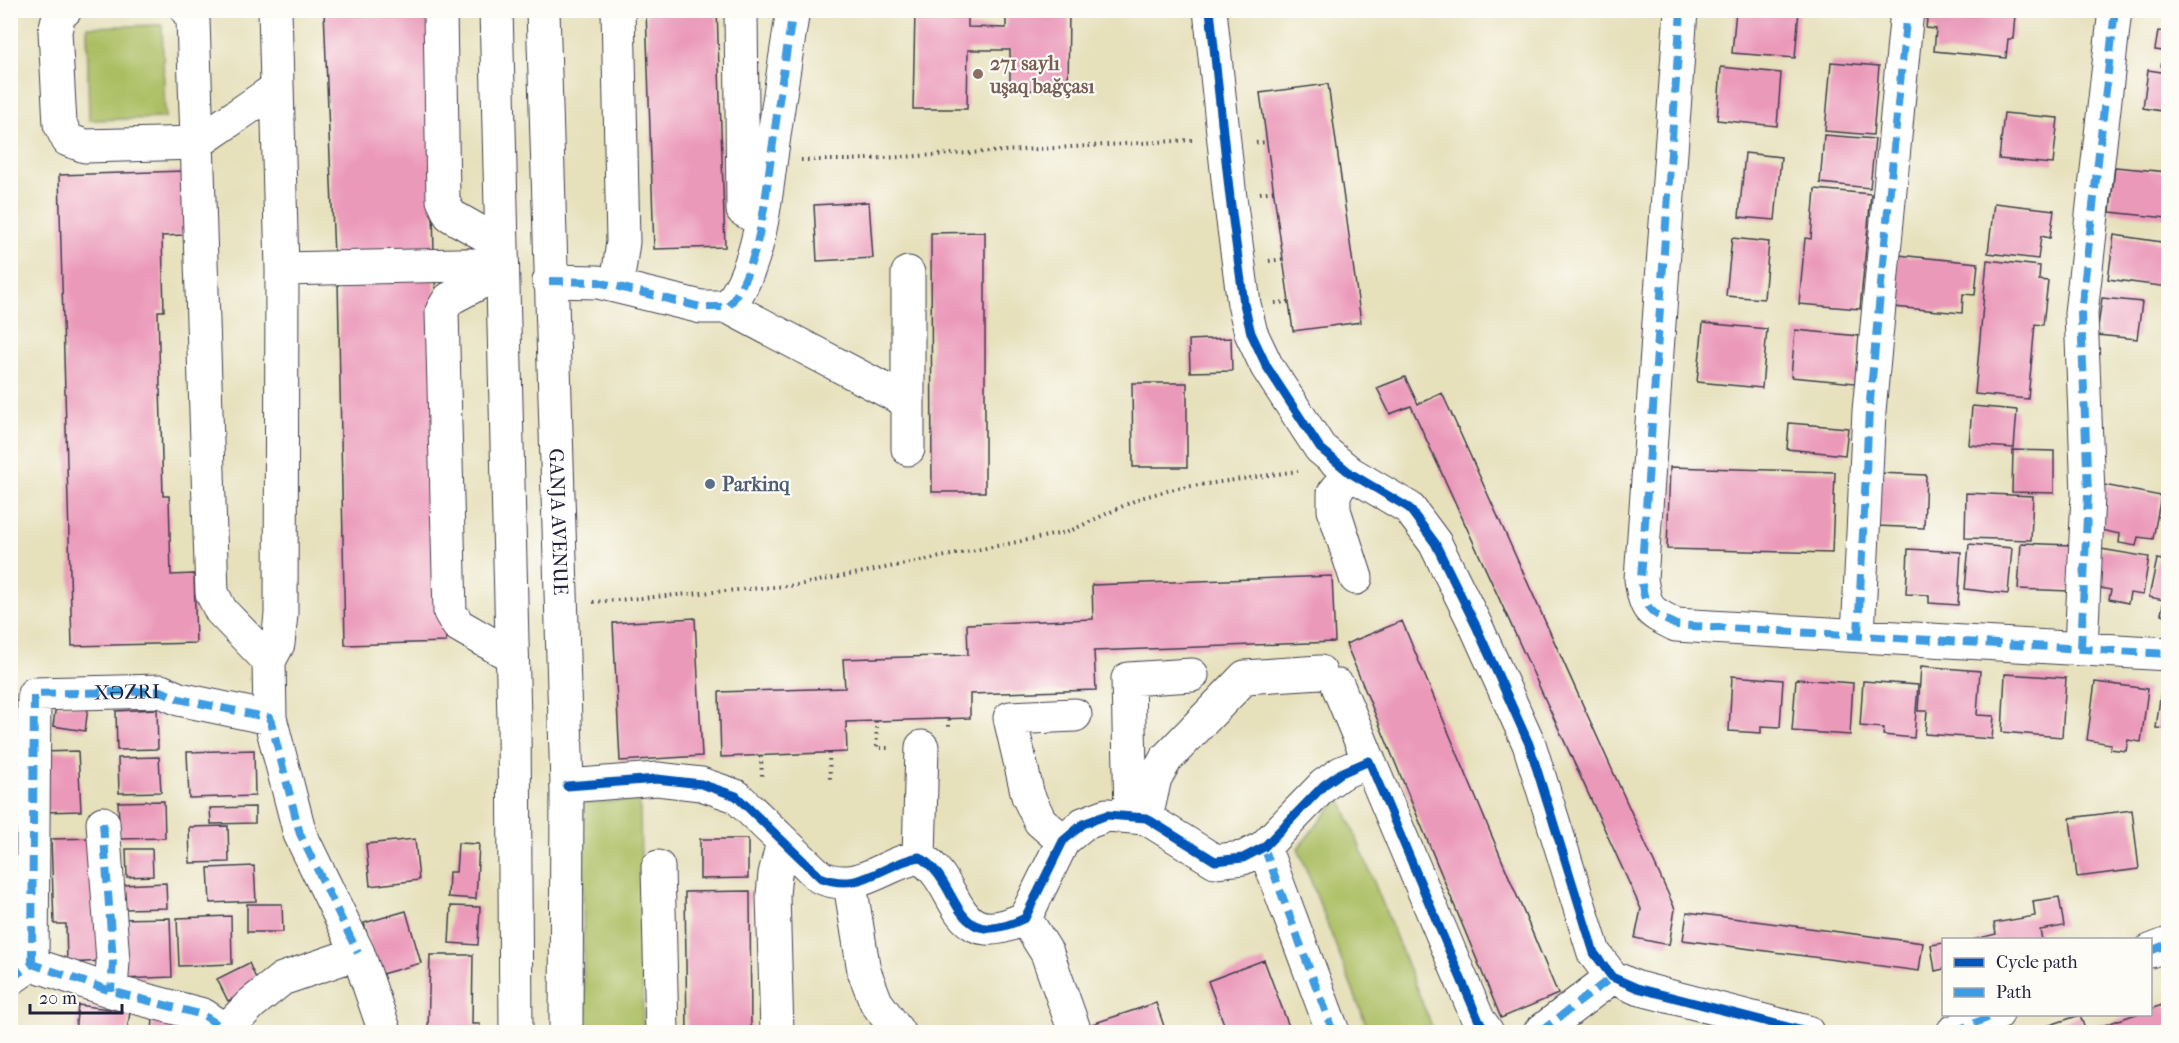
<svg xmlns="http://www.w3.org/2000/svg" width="2179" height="1043" viewBox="0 0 2179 1043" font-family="'IM FELL French Canon',serif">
  <rect width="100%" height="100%" fill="#fdfcf7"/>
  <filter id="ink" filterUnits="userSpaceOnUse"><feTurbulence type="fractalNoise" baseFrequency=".0167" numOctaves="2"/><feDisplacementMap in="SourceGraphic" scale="12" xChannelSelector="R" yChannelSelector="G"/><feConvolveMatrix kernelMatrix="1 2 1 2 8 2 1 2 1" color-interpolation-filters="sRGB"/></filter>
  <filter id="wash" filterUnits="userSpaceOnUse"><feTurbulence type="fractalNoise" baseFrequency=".008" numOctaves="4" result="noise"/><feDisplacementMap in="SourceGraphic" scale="24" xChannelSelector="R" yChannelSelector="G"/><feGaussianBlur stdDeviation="1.35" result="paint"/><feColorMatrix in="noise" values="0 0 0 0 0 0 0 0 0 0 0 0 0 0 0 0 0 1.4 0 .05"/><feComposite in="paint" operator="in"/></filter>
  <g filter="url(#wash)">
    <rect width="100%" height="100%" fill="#e6e0bb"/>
    <path fill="#aabd61" stroke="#66704e" stroke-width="1.5" d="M 162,25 L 165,118 L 89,120 L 87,27 Z
      M 1340,797 L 1434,1032 L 1369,1032 L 1298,848 Z
      M 640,800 L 643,1032 L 584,1032 L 582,803 Z"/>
    <g id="blocks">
      <path fill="#eb99b9" d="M 324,10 L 428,10 L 434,253 L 334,256 Z
        M 646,10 L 717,10 L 725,247 L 654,249 Z
        M 915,10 L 968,10 L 968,27 L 1006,28 L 1006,10 L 1069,10 L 1068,91 L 1010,90 L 1010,50 L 968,50 L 967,109 L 913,109 Z
        M 1736,10 L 1799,10 L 1795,58 L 1732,53 Z
        M 1928,10 L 2010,10 L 2010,15 L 2015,15 L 2013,39 L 2008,39 L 2006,58 L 1934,51 L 1936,29 L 1926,28 Z
        M 2167,22 L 2168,22 L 2168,67 L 2161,66 L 2163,51 L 2155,50 L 2158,31 L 2166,32 Z
        M 1831,62 L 1879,66 L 1873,135 L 1825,131 Z
        M 1721,67 L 1781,73 L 1777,126 L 1717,120 Z
        M 2148,70 L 2168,73 L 2168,112 L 2143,108 Z
        M 1328,84 L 1361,322 L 1293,331 L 1260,93 Z
        M 10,108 L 15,186 L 10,186 Z
        M 2004,113 L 2058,118 L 2053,164 L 1999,159 Z
        M 1824,135 L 1875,139 L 1870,188 L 1820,183 Z
        M 1745,153 L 1781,157 L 1775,220 L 1739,217 Z
        M 2115,167 L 2168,172 L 2167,218 L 2110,212 Z
        M 184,171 L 185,235 L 162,236 L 164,311 L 158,311 L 163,496 L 169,496 L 171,575 L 194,574 L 196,643 L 72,646 L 59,175 Z
        M 1815,189 L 1871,194 L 1860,309 L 1799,304 L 1805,238 L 1811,239 Z
        M 869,202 L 873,258 L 817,261 L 814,205 Z
        M 1994,203 L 2054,210 L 2050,238 L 2041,236 L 2038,259 L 1988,253 Z
        M 985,232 L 985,492 L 932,492 L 931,233 Z
        M 2114,235 L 2168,243 L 2168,287 L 2108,279 Z
        M 1732,238 L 1769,242 L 1764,299 L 1726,296 Z
        M 1898,255 L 1978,263 L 1975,295 L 1963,294 L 1962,313 L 1893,307 Z
        M 1987,260 L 2040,266 L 2039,280 L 2048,281 L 2043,325 L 2035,324 L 2028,399 L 1975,394 Z
        M 435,279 L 446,642 L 345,645 L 338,280 Z
        M 2102,298 L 2142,302 L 2137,339 L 2097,335 Z
        M 1703,323 L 1767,329 L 1762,388 L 1697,382 Z
        M 1795,330 L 1859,336 L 1855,383 L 1791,377 Z
        M 1231,338 L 1232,371 L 1190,372 L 1189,340 Z
        M 1405,377 L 1418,404 L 1442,393 L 1675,909 L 1669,945 L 1635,938 L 1641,909 L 1411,406 L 1390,414 L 1377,388 Z
        M 1132,383 L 1187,383 L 1187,467 L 1133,467 Z
        M 1972,406 L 2017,410 L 2014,448 L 1969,445 Z
        M 1789,423 L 1848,428 L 1845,455 L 1787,449 Z
        M 2013,450 L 2054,451 L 2054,493 L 2012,492 Z
        M 1670,467 L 1835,472 L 1832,553 L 1667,549 Z
        M 1879,473 L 1926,475 L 1924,528 L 1877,526 Z
        M 2104,485 L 2161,496 L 2153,539 L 2138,537 L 2136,546 L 2119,543 L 2120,534 L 2096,529 Z
        M 1966,493 L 2033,496 L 2031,540 L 1965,538 Z
        M 2021,543 L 2071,545 L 2069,591 L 2018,589 Z
        M 1969,544 L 2012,548 L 2008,594 L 1965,589 Z
        M 1908,549 L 1961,552 L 1958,605 L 1929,603 L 1929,595 L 1906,594 Z
        M 2101,549 L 2149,557 L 2143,595 L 2130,593 L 2128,603 L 2109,599 L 2111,590 L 2095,587 Z
        M 2157,559 L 2168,561 L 2168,616 L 2161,614 L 2164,600 L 2149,597 Z
        M 1332,576 L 1335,642 L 1094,651 L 1096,690 L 970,694 L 970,718 L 846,722 L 847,752 L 721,757 L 719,692 L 845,688 L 843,659 L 968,655 L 967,624 L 1093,619 L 1092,585 Z
        M 695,618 L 702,756 L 620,761 L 613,623 Z
        M 1402,621 L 1558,994 L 1501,1018 L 1346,644 Z
        M 1921,666 L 1980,671 L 1977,715 L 1994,716 L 1992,739 L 1925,734 L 1927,711 L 1918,711 Z
        M 2005,674 L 2066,678 L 2062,737 L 2002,732 Z
        M 1732,676 L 1783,680 L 1780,727 L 1761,726 L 1761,733 L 1729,731 Z
        M 1796,679 L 1853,683 L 1850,735 L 1792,731 Z
        M 1863,681 L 1918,685 L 1914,738 L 1883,735 L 1884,728 L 1860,726 Z
        M 2095,682 L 2148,689 L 2141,742 L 2128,740 L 2126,751 L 2110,749 L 2111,744 L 2087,740 Z
        M 2162,683 L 2168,683 L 2168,729 L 2156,728 Z
        M 10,701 L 23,701 L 24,729 L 10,729 Z
        M 56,704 L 88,708 L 85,731 L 53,726 Z
        M 157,709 L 158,749 L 117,750 L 116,711 Z
        M 254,750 L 255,796 L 189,798 L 187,752 Z
        M 78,751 L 81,811 L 43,812 L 41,752 Z
        M 159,757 L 161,792 L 119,793 L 118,758 Z
        M 164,801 L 165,838 L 120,839 L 118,802 Z
        M 255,807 L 255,823 L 211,824 L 210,808 Z
        M 2132,810 L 2139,869 L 2077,877 L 2070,818 Z
        M 228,826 L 229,862 L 190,863 L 189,827 Z
        M 98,838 L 103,961 L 67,963 L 66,924 L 54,924 L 51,839 Z
        M 415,839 L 419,880 L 370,886 L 366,844 Z
        M 700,839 L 748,839 L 748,878 L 700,879 Z
        M 458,843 L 479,844 L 476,899 L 448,897 L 449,872 L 456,872 Z
        M 126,849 L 152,849 L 153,876 L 127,877 Z
        M 254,866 L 256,901 L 210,903 L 208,868 Z
        M 166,883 L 167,908 L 123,909 L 122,885 Z
        M 750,891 L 751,1032 L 687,1032 L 685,892 Z
        M 2059,897 L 2064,926 L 2040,930 L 2042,940 L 1972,940 L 1996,934 L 1994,923 L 2035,916 L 2033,901 Z
        M 247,904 L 282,904 L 283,932 L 247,932 Z
        M 451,906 L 480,907 L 478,945 L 449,943 Z
        M 406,911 L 421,963 L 378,975 L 364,923 Z
        M 1687,912 L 1923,943 L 1919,971 L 1683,940 Z
        M 231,916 L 232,964 L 179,966 L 177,918 Z
        M 170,918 L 172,977 L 121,979 L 119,919 Z
        M 1944,943 L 1944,969 L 1935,971 L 1931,945 Z
        M 430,955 L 473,955 L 472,1024 L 480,1024 L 480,1032 L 428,1032 Z
        M 1264,960 L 1291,1032 L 1227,1032 L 1208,981 Z
        M 249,963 L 259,985 L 228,1001 L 217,979 Z
        M 1156,1003 L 1166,1032 L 1095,1032 L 1092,1024 Z
        M 2168,1003 L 2168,1032 L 2097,1032 L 2096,1028 L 2136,1014 L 2150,1014 L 2150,1009 Z
        M 78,1005 L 130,1012 L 127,1032 L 75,1032 Z
        M 2080,1015 L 2086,1032 L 2029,1032 Z
        M 153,1018 L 199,1024 L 198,1032 L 152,1032 Z"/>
    </g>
  </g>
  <g filter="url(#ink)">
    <use href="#blocks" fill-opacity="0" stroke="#3f3e4e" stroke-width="1.5"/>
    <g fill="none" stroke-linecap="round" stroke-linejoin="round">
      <g stroke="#3f3e4e" stroke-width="35">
        <path id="minor" d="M 65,10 L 59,15 L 55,31 L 60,124 L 68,140 L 85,146 L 197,143 L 277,88
          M 187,10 L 193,20 L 212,593 L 221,611 L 269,661
          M 440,10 L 443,200 L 450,215 L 501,244
          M 741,10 L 743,210 L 760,220
          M 1210,10 L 1230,198 L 1244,304 L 1251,333 L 1267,367 L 1320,448 L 1350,473 L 1409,508 L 1435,543 L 1476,626 L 1529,744 L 1594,953 L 1612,977 L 1637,988 L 1807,1032
          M 1681,10 L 1641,579 C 1646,611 1648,611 1676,625 L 2168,654
          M 282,269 L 502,264
          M 502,271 L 449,299 L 442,311 L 450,612 L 458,625 L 512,656
          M 908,273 L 908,449
          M 549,281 L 598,282 L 701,307 L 728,307 C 762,264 765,196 773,143 C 779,99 786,55 793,10
          M 617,285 L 623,242 L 618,10
          M 728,307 L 908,402
          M 1350,473 L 1334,493 L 1334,510 L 1356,578
          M 1858,635 L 1869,411 L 1907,10
          M 2081,648 L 2088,494 L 2081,313 L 2115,10
          M 1338,686 L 1369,761
          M 270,718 L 269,661 L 278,644 L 281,614 L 282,269 L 275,10
          M 567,786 L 657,779 L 701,784 L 736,796 L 820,877 C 860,894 882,864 919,857 C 963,882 949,955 1025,918 L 1063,841 L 1083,824 L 1107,815 L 1146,818 L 1215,861 L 1243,858 L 1264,847 L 1324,785 L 1341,773 L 1369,761 L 1478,1019 L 1487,1032
          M 1131,815 L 1128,679 L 1192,675
          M 1146,818 L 1155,778 L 1166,759 L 1245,677 L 1320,672
          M 103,823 L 113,961 L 111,991
          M 1063,841 L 1040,821 L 1028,796 L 1010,718 L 1075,715
          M 1264,847 L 1333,1032
          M 919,857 L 922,747
          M 658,867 L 662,1032
          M 850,884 L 864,971 L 876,1002 L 898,1032
          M 1025,918 L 1047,953 L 1075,1032
          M 2150,951 L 2168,944
          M 32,964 L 34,694 L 161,691 L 179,699 L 270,718 L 300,834 L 358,953
          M 10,979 L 32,964 L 111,991 L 203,1015 L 226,1030
          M 224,1032 L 251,1004 L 282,979 L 358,953 L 385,1032
          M 777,1032 L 773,895 L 775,874 L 783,842
          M 1540,1032 L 1612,977
          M 1953,1032 L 1997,1014"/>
      </g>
      <g stroke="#3f3e4e" stroke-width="35">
        <g id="major">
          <path d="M 496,10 L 514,720 L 516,1032"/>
          <path id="s1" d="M 543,10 L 567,786 L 566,1032"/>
        </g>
      </g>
      <path stroke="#3f3e4e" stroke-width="4" stroke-dasharray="1.5 4.5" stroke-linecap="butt" d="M 1256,143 L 1267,142
        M 801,160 L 850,160 L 1192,140
        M 1260,193 L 1274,191
        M 1269,261 L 1284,259
        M 1275,303 L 1289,302
        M 593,602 L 798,585 L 1068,532 L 1140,498 L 1178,488 L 1298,471
        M 949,719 L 949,729
        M 876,721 L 877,748 L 891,748
        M 829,753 L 830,780
        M 761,756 L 762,776"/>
      <use href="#minor" stroke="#fff" stroke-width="33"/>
      <use href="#major" stroke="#fff" stroke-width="33"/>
      <g stroke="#3c9ce2" stroke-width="8" stroke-dasharray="15 8" stroke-linecap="butt">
        <path d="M 1681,10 L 1641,579 C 1646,611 1648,611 1676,625 L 2168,654"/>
        <path d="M 549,281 L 598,282 L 701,307 L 728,307 C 762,264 765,196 773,143 C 779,99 786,55 793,10"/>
        <path d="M 1858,635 L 1869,411 L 1907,10"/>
        <path d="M 2081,648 L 2088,494 L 2081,313 L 2115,10"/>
        <path d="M 103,823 L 113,961 L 111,991"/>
        <path d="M 1264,847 L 1333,1032"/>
        <path d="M 2150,951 L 2168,944"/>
        <path id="s2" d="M 32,964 L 34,694 L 161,691 L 179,699 L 270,718 L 300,834 L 358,953"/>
        <path d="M 10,979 L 32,964 L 111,991 L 203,1015 L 226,1030"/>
        <path d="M 1540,1032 L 1612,977"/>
        <path d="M 1953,1032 L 1997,1014"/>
      </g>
      <g stroke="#fdfcf7" stroke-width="13">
        <path id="cycleway" d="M 1210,10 L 1230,198 L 1244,304 L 1251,333 L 1267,367 L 1320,448 L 1350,473 L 1409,508 L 1435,543 L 1476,626 L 1529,744 L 1594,953 L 1612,977 L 1637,988 L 1807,1032
          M 567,786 L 657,779 L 701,784 L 736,796 L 820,877 C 860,894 882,864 919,857 C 963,882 949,955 1025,918 L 1063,841 L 1083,824 L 1107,815 L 1146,818 L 1215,861 L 1243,858 L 1264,847 L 1324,785 L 1341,773 L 1369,761 L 1478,1019 L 1487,1032"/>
      </g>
      <use href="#cycleway" stroke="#0057b8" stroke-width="9"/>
    </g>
  </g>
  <circle fill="#8d6e63" stroke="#fdfcf7" stroke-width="2" cx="978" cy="74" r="6"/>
  <circle fill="#5c6f8a" stroke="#fdfcf7" stroke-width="2" cx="710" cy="484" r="6"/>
  <g text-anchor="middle" stroke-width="4.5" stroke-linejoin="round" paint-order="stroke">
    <g font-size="20" font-weight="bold" fill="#785e54" stroke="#fdfcf7" text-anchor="start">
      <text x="990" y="70">271 saylı<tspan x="990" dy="23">uşaq bağçası</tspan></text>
    </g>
    <g font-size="20" font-weight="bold" fill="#4e5e75" stroke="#fdfcf7" text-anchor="start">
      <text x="722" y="491">Parkinq</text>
    </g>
    <g font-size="20" fill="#22223b" stroke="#fdfcf7">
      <text dy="7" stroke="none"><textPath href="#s1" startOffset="512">GANJA AVENUE</textPath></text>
      <text dy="7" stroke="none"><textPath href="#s2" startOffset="363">XƏZRI</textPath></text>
    </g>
  </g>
  <rect width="2179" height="1043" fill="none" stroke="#fdfcf7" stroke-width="36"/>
  <rect x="1942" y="938" width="210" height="78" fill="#fdfcf7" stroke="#a5a5ac" stroke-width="1.5"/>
  <rect x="1954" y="958" width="30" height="9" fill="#0057b8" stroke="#a5a5ac" stroke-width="1.5"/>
  <text x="1996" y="968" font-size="18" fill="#22223b">Cycle path</text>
  <rect x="1954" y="988" width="30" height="9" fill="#3c9ce2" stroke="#a5a5ac" stroke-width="1.5"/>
  <text x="1996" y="998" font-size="18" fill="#22223b">Path</text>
  <path d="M30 1004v9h92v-9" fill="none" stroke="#22223b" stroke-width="3"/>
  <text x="39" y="1004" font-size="18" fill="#22223b" stroke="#fdfcf7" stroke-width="4.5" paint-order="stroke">20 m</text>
</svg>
